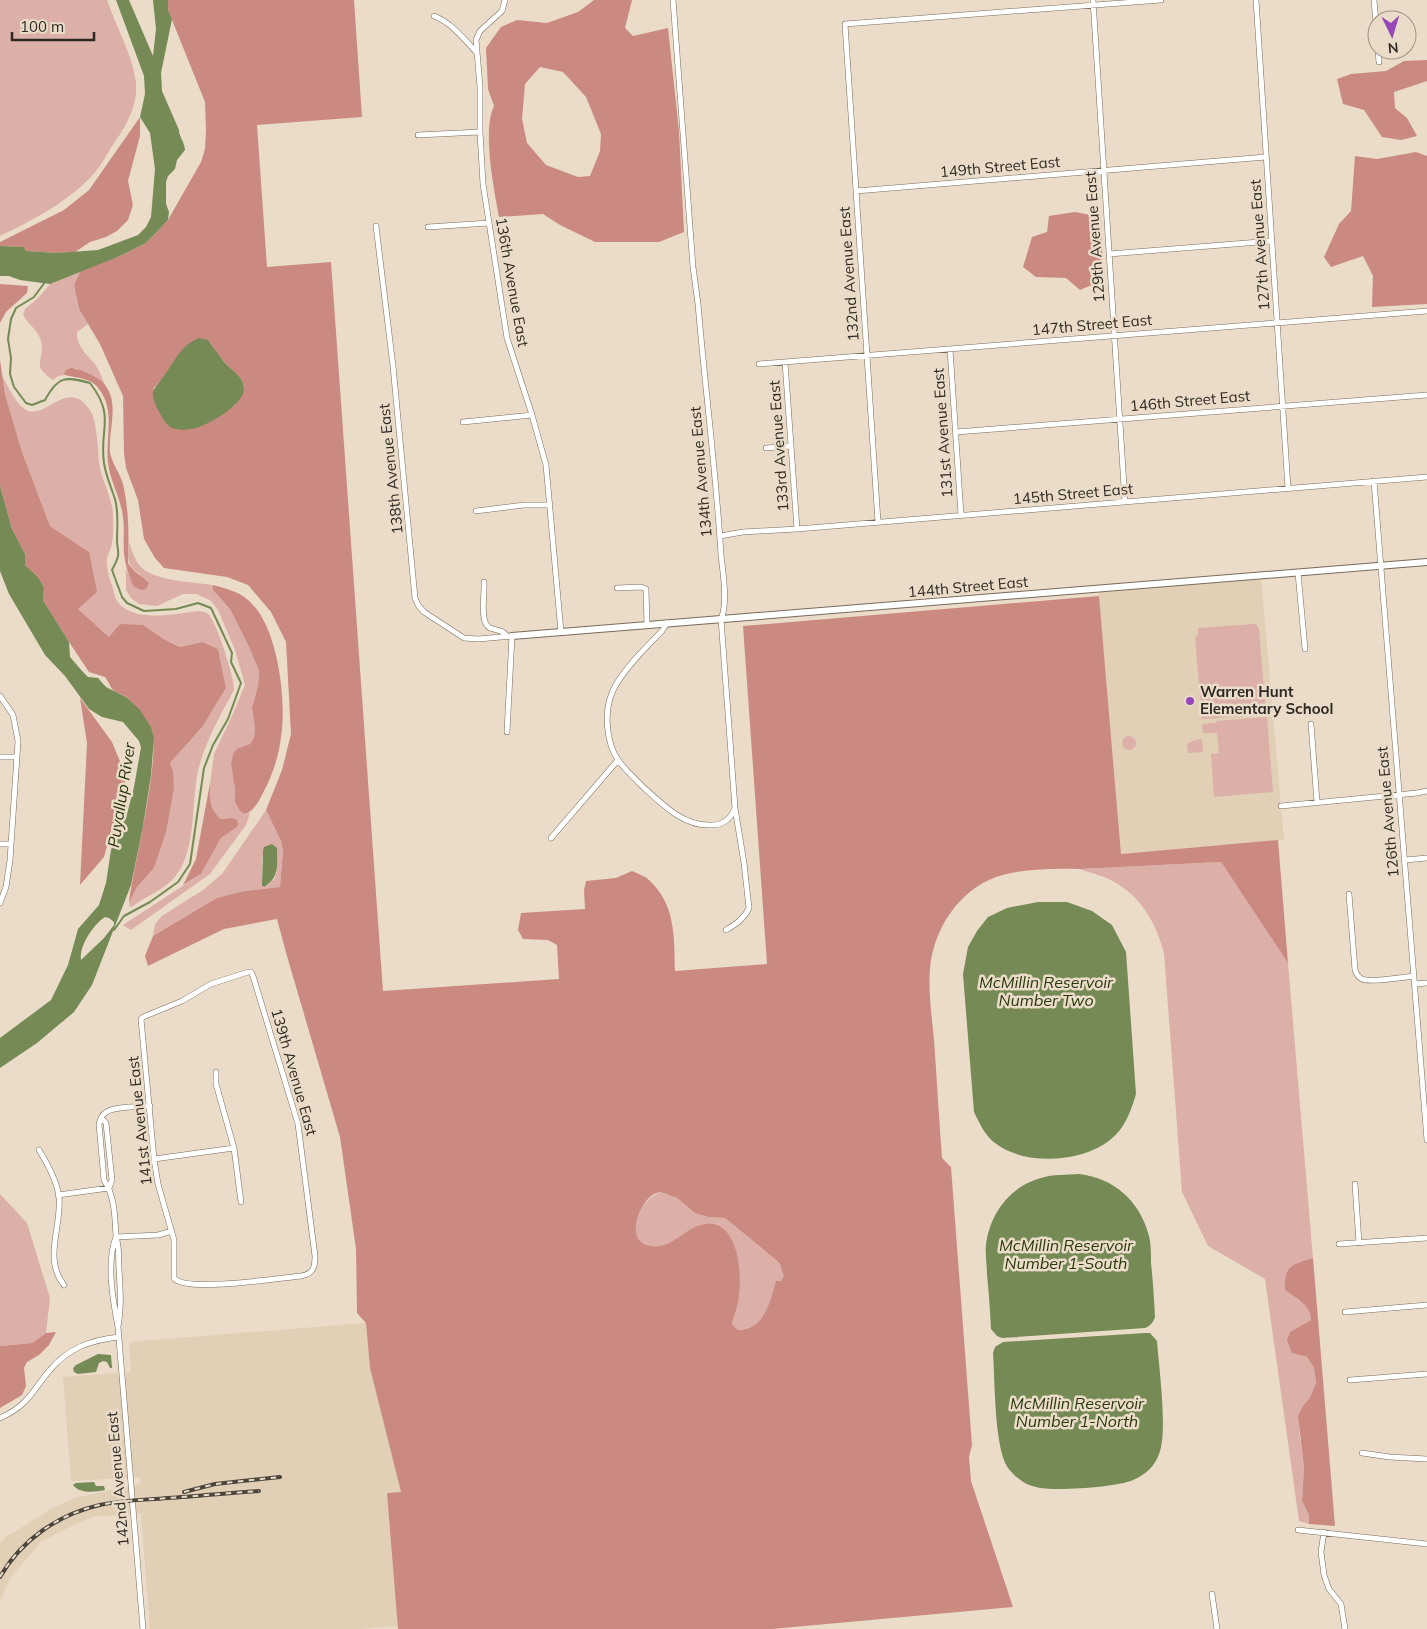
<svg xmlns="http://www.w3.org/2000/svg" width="1427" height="1629" viewBox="0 0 1427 1629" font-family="Mulish,sans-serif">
  <rect width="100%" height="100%" fill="#eadcc9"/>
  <path fill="#e1cfb6" d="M 1261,576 L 1284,840 L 1121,854 L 1098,589 Z
    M 366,1323 L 370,1368 L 401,1492 L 387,1493 L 398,1626 L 359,1629 L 150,1629 L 141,1515 L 147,1513 L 92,1517 L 70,1527 L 41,1542 L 11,1577 L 0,1601 L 0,1544 L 6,1537 L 53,1508 L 74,1498 L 141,1484 L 140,1477 L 71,1481 L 63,1377 L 131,1372 L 129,1342 Z"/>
  <path fill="#dcb0a9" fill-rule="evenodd" d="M 0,0 L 107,0 C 116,26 133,56 136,83 C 138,104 126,127 114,143 C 106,156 98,171 87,181 C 62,205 31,221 0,236 Z
    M 81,270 L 74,285 L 79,309 L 88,324 L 77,332 C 77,347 85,352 94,363 C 99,369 102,378 105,385 L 97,379 L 75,368 L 64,373 L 65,375 L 58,376 L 53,380 C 29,363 46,362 41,341 C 38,330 29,325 23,315 L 25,309 L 38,298 L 50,284 Z
    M 2,376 C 8,386 14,400 23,408 C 44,425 66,375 90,410 C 97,421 98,449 99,462 C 101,480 112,496 113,514 C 113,525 114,537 111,548 C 109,553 106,557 107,562 C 107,571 110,580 113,588 C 114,591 114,596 116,599 C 130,624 175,614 198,611 C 202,611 206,612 209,615 C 218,626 234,676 234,690 C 220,716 205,742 198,771 C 191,802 197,852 174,878 C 163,890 145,897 133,906 L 130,907 L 129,903 L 137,887 L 154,868 L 173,771 L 170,763 L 203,726 L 226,688 L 218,649 L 203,642 L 181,647 L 162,638 L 109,637 L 78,609 L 89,552 L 50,526 L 22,452 L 5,394 Z
    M 129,542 C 132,550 135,561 141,567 C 154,581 194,582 213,585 L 213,590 L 230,609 L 250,649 L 259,671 L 258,686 L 252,708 L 255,729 L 254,739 L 231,765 L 235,789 L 235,802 L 245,814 L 250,813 L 246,825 L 210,874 L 131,930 L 123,925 L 201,874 L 221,838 L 237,827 L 232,818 L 221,819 L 214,813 L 210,804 L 210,784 L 214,754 L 232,716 L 245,685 L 235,650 L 218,610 L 211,601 L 197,594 L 183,594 L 157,606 L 139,604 L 131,598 L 126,590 L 126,568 L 133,586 L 140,574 C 125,566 129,558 129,542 Z
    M 1254,624 L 1256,624 L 1259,630 L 1266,712 L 1261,715 L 1202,719 L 1195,638 L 1198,634 L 1198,628 Z
    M 1267,717 L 1273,792 L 1214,797 L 1211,754 L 1219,753 L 1217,733 L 1203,733 L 1202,724 L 1216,723 L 1216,721 Z
    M1122 743a7 7 0 1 1 14 0a7 7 0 1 1-14 0Z
    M 1202,739 L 1203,752 L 1188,753 L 1187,744 L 1195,740 Z
    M 266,810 L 281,841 L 283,851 L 280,887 L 244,891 L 218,898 L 153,936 L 155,924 L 162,916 L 203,890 L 222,874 ZM 262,856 L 277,872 L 274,879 L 268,885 L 262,885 Z
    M 1221,862 L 1288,963 L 1313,1258 C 1291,1265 1284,1265 1285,1290 C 1297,1298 1311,1305 1311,1320 L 1303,1325 L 1292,1353 L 1307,1357 L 1314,1368 L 1316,1383 L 1310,1397 L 1303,1406 L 1299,1430 L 1304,1468 L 1302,1501 L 1309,1515 L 1309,1524 L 1299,1521 L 1265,1279 L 1208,1246 L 1182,1192 L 1164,953 C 1157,925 1142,898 1116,883 C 1105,876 1091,873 1079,869 Z
    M 661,1192 L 677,1198 L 695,1213 L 708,1217 L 725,1218 L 776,1260 L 780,1264 L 785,1276 L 781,1281 L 776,1282 C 770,1302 764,1330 738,1330 L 732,1324 L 739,1295 L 695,1227 C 685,1234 674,1244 662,1246 C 620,1253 635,1200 661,1192 Z
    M 0,1194 L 27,1223 L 50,1298 L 46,1333 L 32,1343 L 0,1346 Z"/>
  <path fill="#cb8a81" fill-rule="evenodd" d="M 168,0 L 354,0 L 362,117 L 257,125 L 267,267 L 331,262 L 383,991 L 559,979 L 557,945 L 548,940 L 523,939 L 518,930 L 521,913 L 585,909 L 584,890 L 586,881 L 616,878 L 632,871 C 638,874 645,876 649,880 C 676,905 674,937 675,971 L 767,964 L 743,626 L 1099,596 L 1121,854 L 1278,840 L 1288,963 L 1221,862 L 1079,869 C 1054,868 1019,869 996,877 C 958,891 934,929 930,968 C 928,992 932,1017 934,1040 C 937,1080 939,1119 942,1158 L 951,1167 L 972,1445 L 969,1457 L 971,1481 L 1013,1607 L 772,1629 L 398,1629 L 387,1493 L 401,1492 L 370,1368 L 366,1323 L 357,1313 L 356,1249 L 340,1137 L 287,956 L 277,919 L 224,929 L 148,966 L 145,956 L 153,936 L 217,898 L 244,891 L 280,887 L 283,851 L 281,841 L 266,810 L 282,770 L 291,734 L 286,642 L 271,612 L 248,585 L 227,577 L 164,568 L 155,558 L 144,539 L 138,500 L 126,468 L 124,453 L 123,396 L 100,344 L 79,309 L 74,285 L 81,270 L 120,256 L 146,243 L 168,220 L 201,162 L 205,149 L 206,130 L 205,102 L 168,10 ZM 208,340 C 214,348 219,356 225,363 C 241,381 253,383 234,406 L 153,389 L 166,374 ZM 661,1192 L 677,1198 L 695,1213 L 708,1217 L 725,1218 L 776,1260 L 780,1264 L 784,1276 L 781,1281 L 776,1281 C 770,1302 764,1330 738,1330 L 732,1324 C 734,1314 739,1304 739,1294 C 742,1272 738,1220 706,1224 C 685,1226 673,1250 650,1246 C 624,1241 639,1203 654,1194 C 656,1193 659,1192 661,1192 Z
    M 594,0 L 632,0 L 625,28 L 633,36 L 668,28 L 679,131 L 684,232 L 659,242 L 595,242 L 560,225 L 543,214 L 499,217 C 494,189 482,131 494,106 L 488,89 L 486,48 L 501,27 L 517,20 L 547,23 L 578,12 ZM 540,67 L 563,72 L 586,97 L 601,134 L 600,151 L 590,176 L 578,177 L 546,165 L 527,143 L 522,119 L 525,84 Z
    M 1427,60 L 1427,81 L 1394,92 L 1395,108 L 1407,118 L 1417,136 L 1401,140 L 1382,137 L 1364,110 L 1343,104 L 1337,79 L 1351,74 L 1386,71 L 1404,61 Z
    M 140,117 L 140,136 L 128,181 L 133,205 L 128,220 L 117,231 L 106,237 L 90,242 L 75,252 L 57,253 L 26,251 L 24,247 L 0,246 L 0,242 L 64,210 L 89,190 Z
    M 1416,152 L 1427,156 L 1427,304 L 1372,307 L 1373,276 L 1363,256 L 1331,267 L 1324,257 L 1339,224 L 1351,211 L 1355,156 L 1377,159 Z
    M 1075,212 L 1101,217 L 1103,280 L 1080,290 L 1066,278 L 1036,277 L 1023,267 L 1032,237 L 1047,232 L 1049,216 Z
    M 0,284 L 28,286 L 27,293 L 6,312 L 0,323 Z
    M 0,360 L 5,394 L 22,452 L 50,526 L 89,552 L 97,592 L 78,609 L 109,637 L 120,624 L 143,625 L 162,638 L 180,647 L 203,642 L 218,649 L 226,688 L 203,726 L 170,763 L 173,771 L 174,788 L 166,832 L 154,868 L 137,887 L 129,903 C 132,870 164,749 150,726 C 146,719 133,703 126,697 C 122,694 116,693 113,690 C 110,687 108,680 105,677 L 89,672 L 69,642 L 43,600 L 44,587 L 38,577 L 25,565 L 25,554 L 12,529 L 0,486 Z
    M 71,368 C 81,369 99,377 105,385 C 120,404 108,430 110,452 C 112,464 120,473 123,484 C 129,510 129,537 128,563 C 133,572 142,576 149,583 L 146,589 L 141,590 L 133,586 C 129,575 125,565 124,553 C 123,539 125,525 122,511 C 119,495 110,480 108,463 C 105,438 116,411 99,389 C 92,378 77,378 65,375 L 64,373 L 66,370 Z
    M 213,585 C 228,589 242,592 253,605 C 278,631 287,702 281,737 C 279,755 273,774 264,791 C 260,799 254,812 245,814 L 240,811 L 235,802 L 235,789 L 231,765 L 233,754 L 237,749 L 250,744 L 254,738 L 255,729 L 252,708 L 258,686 L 259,671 L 250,649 L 230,609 L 213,590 Z
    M 80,698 L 112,742 L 126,776 L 122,811 L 111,831 L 104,857 L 80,885 L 87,743 Z
    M 210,783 C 210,799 208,808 221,819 L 232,818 L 237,820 L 238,824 L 237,827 L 221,838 L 201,874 L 183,885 L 196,859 Z
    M 1313,1258 L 1335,1526 L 1309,1524 L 1309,1515 L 1302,1501 L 1304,1468 L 1298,1416 L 1303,1406 L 1310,1397 L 1316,1383 L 1314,1368 L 1307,1357 L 1292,1353 L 1287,1340 L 1290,1332 L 1311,1320 C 1311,1305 1296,1298 1285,1290 C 1284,1265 1291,1265 1313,1258 Z
    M 56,1332 L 49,1345 L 39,1355 L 27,1362 L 24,1368 L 26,1386 L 22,1395 L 0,1408 L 0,1346 L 32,1343 L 46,1333 Z"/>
  <path fill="#758a54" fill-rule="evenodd" d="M 116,0 L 129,0 L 153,56 L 156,29 L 153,0 L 168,0 L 168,10 L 172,19 L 161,73 L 162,91 L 179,130 C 179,137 184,140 185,150 L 177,160 L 175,169 L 168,176 L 166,182 L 166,204 L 169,212 L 168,220 L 146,243 L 120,256 L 50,284 L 20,280 L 9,276 L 0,276 L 0,246 L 24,247 L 26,251 L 57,253 L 98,250 L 138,235 L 146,227 L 151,217 L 155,169 L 150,133 L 140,117 L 145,94 L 144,76 Z
    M 199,338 L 208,340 C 213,347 219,355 224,362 C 231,370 244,377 244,389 C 244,404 211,423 199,427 C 191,430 180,431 172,428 C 165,425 162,416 158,410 C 148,390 154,390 166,373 C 177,358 180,346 199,338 Z
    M 0,486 L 12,529 L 25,554 L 25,565 L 38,577 L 44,587 L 43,600 L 69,642 L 70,657 L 83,672 L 88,677 L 98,678 L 106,687 L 126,697 L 140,710 L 151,727 L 154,738 L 151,776 L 143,826 L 131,885 L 92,985 L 74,1012 L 37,1043 L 0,1068 L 0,1038 L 51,1000 L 68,965 L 78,929 L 99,905 L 106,883 L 111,850 L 117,833 L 126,818 L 134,787 L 141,747 L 139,741 L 123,722 L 102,717 L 89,709 L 65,676 L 45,655 L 9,594 L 0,571 ZM 105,917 L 109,918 L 114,922 L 114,925 L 104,938 L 81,960 C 79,946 93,925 105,917 Z
    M 272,844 L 277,848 C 277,864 280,878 264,887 L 262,885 L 263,851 L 264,847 Z
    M 1038,902 L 1067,902 L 1092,911 L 1112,925 L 1126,952 L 1136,1094 C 1131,1111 1125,1128 1110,1140 C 1082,1163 1024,1166 995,1143 C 985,1136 979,1122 974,1112 L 963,974 L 968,947 L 977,931 L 988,917 L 1007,908 Z
    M 1079,1174 C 1114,1178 1140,1201 1149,1236 C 1151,1244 1151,1254 1151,1263 C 1153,1281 1154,1299 1155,1317 C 1153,1323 1150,1326 1145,1328 L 1002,1338 L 997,1336 L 991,1329 C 990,1311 989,1293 987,1275 C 987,1265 985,1254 986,1244 C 990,1214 1010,1186 1041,1178 C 1053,1174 1067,1175 1079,1174 Z
    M 1145,1333 L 1150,1333 L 1157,1341 C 1159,1368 1168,1433 1159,1454 C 1155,1466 1145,1475 1133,1480 C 1119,1487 1051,1492 1036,1487 C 1025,1485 1015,1477 1008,1468 C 994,1447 995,1380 993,1353 L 995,1347 L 1003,1342 Z
    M 98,1354 L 111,1355 L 112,1368 L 110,1368 L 107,1362 L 103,1361 L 99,1363 L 96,1372 L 78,1374 L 74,1372 L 73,1368 L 76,1365 Z
    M 94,1482 L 96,1486 L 104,1486 L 105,1490 C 95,1492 80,1494 73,1485 L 76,1483 Z"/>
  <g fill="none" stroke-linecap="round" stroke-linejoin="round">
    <path stroke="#758a54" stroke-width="2" d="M 45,282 L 34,297 L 16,308 L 11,319 L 8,339 L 11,358 L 10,374 L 14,387 L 26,403 L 32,405 L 45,400 C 58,376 65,376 90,383 C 116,417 99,428 104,463 C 106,476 111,487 115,499 C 119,513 117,527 117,541 C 117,546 119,551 118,556 C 117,561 114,566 112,570 L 122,597 L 127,603 L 144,611 L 176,609 L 198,603 L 211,608 L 232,653 L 231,662 L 241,683 L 228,719 L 213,745 L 204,768 L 190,864 L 178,882 L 150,902 L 124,916 L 114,930"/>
    <g stroke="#776b5a" stroke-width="6">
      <path id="minor" d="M 505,0 L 502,11 L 480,31 L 476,40 L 480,87 L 480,132 L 483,184 L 507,338 L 532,415 L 546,465 L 561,632
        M 673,0 L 693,267 L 698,304 C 705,387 716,471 721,555 C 723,573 728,603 721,619 L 735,808 L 744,863 L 749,908 C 744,919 736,924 726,930
        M 1093,0 L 1125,502
        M 1256,0 L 1288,488
        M 1374,0 L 1377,34
        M 434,16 C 452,23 464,39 477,53
        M 1378,50 L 1379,62
        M 418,135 L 480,132
        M 856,191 L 1266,157
        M 376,226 L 393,366 L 415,598 L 418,605 L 424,612 L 464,638 L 478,639 L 512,636 L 507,732
        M 428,227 L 489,223
        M 1109,254 L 1272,241
        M 950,349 L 961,515
        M 785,362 L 797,529
        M 759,364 L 1427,311
        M 463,422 L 532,415
        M 956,432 L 1427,395
        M 766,448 L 791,446
        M 1374,481 L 1427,1140
        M 476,511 L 524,505 L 550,505
        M 878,522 L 845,24 L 1161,0
        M 720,536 L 743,532 L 797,529 L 1427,477
        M 1298,573 L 1305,649
        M 484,582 C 485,593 479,623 490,628 C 497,631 502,629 507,636
        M 617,588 L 641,587 L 646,589 L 647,625
        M 667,623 L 662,631 C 647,646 619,674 612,693 C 604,712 606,742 618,760 C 624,769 634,777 641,785 C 661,803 683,827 712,825 C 724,825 731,818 735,808
        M 0,696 L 13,715 L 18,741 L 10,860 L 6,887 L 0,903
        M 1311,724 L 1317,802
        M 0,757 L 16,757
        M 1281,806 L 1417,793 L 1427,791
        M 551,838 L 618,760
        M 0,844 L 11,844
        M 1405,860 L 1427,858
        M 1349,894 L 1355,970 C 1356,973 1358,977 1362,979 C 1370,983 1404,977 1414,976
        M 248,972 L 251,972 L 253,976 L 298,1124 L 315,1256 C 315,1268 313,1274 301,1276 C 280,1278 184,1293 174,1278 L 174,1240 L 158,1184 L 154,1159 L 141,1019 L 143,1017 L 182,1001 L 211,984 Z
        M 1415,984 L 1427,983
        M 216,1072 L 216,1084 L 234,1148 L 241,1202
        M 150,1106 C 140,1107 112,1106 105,1113 C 102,1115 100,1120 99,1124 L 104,1180 C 115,1196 115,1219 116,1237 L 158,1235 L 172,1231
        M 101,1118 L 106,1123 L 112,1180 L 109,1188
        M 39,1150 C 47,1163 57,1181 59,1197 C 62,1226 43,1259 64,1285
        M 154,1159 L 234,1148
        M 1355,1184 L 1359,1243
        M 58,1195 L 109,1188
        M 1339,1244 L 1427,1238
        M 1345,1312 L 1427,1305
        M 118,1327 C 122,1306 120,1289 119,1268 C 118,1257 120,1248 116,1237 C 106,1262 113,1301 118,1327 L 143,1629
        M 1350,1380 L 1427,1374
        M 0,1418 C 29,1405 31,1392 50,1370 C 68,1348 91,1340 119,1337
        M 1362,1453 L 1390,1457 L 1427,1459
        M 1298,1530 L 1427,1544
        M 1324,1532 L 1321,1552 L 1324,1575 L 1329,1589 L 1341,1604 L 1345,1629
        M 1212,1594 L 1217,1629"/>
    </g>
    <g stroke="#776b5a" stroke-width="8">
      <path id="tertiary" d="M 512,636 L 1427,562"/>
    </g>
    <use href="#minor" stroke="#fff" stroke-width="5"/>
    <use href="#tertiary" stroke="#fff" stroke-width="6"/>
    <g stroke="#4b453c" stroke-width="4">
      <path id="rail" d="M 184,1492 L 215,1484 L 280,1477
        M 0,1577 C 21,1540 59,1514 100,1505 C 122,1500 145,1500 168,1498 C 198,1496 229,1493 259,1491"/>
    </g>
    <use href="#rail" stroke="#eadcc9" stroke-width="2" stroke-dasharray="5.5" stroke-linecap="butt"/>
  </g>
  <circle fill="#9747b7" stroke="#eadcc9" stroke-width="2" cx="1190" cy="701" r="5"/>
  <g text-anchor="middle" stroke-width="5" stroke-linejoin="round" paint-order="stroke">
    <g font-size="15" fill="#2e2922" stroke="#eadcc9">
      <text transform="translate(1000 167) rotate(-5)" y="5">149th Street East</text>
      <text transform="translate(1095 237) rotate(-94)" y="5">129th Avenue East</text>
      <text transform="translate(1260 245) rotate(-94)" y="5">127th Avenue East</text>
      <text transform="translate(849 274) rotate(-94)" y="5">132nd Avenue East</text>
      <text transform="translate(512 282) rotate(80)" y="5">136th Avenue East</text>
      <text transform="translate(1092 325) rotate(-5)" y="5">147th Street East</text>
      <text transform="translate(1190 401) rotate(-5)" y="5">146th Street East</text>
      <text transform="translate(943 433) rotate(-94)" y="5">131st Avenue East</text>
      <text transform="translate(779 446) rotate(-94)" y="5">133rd Avenue East</text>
      <text transform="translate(391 469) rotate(-96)" y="5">138th Avenue East</text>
      <text transform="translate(701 472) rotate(-95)" y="5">134th Avenue East</text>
      <text transform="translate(1073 494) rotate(-5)" y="5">145th Street East</text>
      <text transform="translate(968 587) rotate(-5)" y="5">144th Street East</text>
      <text transform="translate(1388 812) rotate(-95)" y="5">126th Avenue East</text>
      <text transform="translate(294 1072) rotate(74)" y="5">139th Avenue East</text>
      <text transform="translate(140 1121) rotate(-96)" y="5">141st Avenue East</text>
      <text transform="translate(118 1479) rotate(-95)" y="5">142nd Avenue East</text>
    </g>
    <g font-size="15" font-weight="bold" fill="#2e2922" stroke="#eadcc9" text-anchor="start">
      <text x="1200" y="697">Warren Hunt<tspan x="1200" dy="17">Elementary School</tspan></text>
    </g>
    <g font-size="16" font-style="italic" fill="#2a380e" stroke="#eadcc9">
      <text transform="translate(121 795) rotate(-81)" y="6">Puyallup River</text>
      <text x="1046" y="988">McMillin Reservoir<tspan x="1046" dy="18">Number Two</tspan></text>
      <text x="1066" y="1251">McMillin Reservoir<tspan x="1066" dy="18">Number 1-South</tspan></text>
      <text x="1077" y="1409">McMillin Reservoir<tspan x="1077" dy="18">Number 1-North</tspan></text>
    </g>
  </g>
  <g transform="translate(1392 35) rotate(175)"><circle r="24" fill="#eadcc9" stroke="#9f9486"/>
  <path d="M0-4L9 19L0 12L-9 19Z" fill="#9747b7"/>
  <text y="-8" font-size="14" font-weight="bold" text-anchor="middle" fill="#2e2922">N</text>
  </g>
  <path d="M12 32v8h82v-8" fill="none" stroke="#2e2922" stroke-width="2.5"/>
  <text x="20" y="32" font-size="15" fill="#2e2922" stroke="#eadcc9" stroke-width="4" paint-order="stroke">100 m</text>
</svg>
